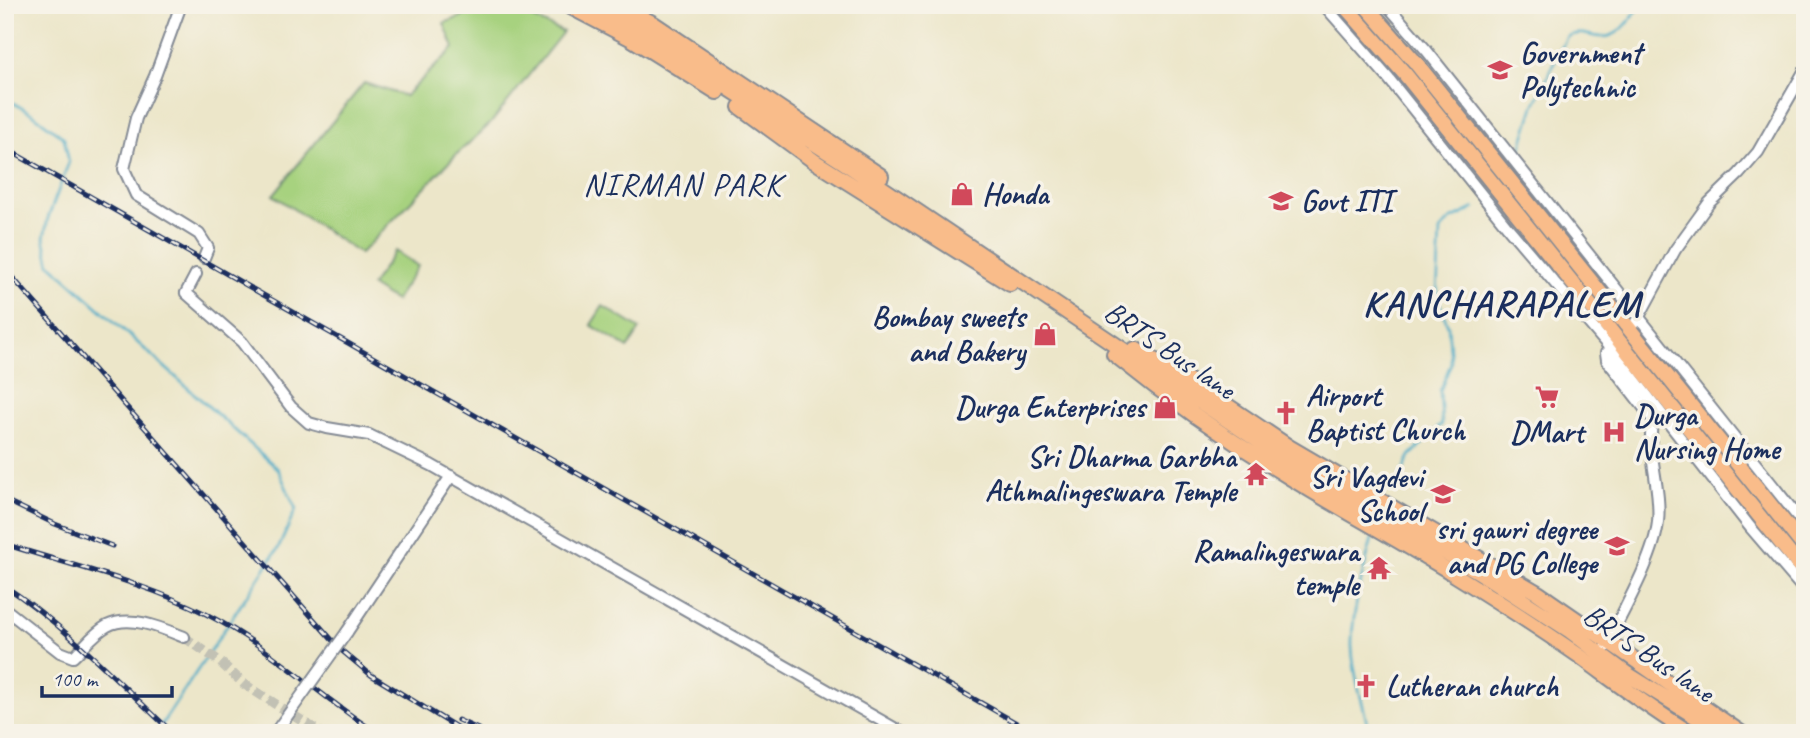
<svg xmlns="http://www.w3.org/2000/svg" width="1810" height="738" viewBox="0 0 1810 738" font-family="Caveat,sans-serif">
  <rect width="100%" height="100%" fill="#f7f3e8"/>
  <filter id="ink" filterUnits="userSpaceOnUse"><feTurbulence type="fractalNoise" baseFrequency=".0143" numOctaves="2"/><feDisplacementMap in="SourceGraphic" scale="14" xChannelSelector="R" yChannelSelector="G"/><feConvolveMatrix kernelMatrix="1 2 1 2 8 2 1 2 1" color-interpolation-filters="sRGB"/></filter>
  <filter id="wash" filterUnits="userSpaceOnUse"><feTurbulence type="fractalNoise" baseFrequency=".00686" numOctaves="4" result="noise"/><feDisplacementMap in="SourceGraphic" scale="28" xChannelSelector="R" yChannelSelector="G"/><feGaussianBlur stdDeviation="1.57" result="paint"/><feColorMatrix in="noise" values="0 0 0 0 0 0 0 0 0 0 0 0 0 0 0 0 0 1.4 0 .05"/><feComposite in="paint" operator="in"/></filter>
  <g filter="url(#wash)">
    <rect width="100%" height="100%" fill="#ece6c9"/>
    <path fill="#a7d27f" stroke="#61806e" stroke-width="2" d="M 493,5 L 504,5 L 563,32 L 490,124 L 457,154 L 360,254 L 273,195 L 364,83 L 405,96 L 454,48 L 444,23 Z
      M 395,251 L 418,266 L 395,301 L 371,286 Z
      M 603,306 L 640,329 L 628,348 L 591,325 Z"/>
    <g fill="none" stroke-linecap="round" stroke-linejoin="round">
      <path stroke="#48abc8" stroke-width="2.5" d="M 5,98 L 34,115 L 64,138 L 69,162 L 48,218 L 44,238 L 50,264 L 278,469 L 296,509 L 279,547 L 156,733
        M 1526,168 L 1520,151 L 1534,106 L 1567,36 C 1586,31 1585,36 1601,37 C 1620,38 1631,19 1640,5
        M 1394,489 L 1410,456 L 1442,424 L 1440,391 L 1451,363 L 1448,326 L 1437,296 L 1440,231 L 1450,220 L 1475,208
        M 1369,733 C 1364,704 1353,676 1352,647 C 1351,618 1364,567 1372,539"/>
    </g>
  </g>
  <g filter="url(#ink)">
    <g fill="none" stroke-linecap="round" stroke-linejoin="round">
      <path stroke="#c2c1b4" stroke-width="10" stroke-dasharray="10 5" stroke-linecap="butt" d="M 184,637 L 219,661 L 244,684 L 321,733"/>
      <g stroke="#848a94" stroke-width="14">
        <path id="minor" d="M 181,5 L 155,76 L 136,118 L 124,169 L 136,195 L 199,234 L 208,248 L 204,258
          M 1324,5 L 1389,79 L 1509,229 L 1610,348 L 1750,527 L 1805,591
          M 1387,5 L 1427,51 L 1805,526
          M 196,274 L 186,293 L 242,342 L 291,407 L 309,423 L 327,428 L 369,435 L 431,465 L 903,733
          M 1636,322 L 1675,250 L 1709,203 L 1739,174 L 1758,152 L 1805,70
          M 1613,346 L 1606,353 L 1607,360 L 1652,418
          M 5,609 L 60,652 L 73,657 C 84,647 94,633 107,626 C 130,614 162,628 184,637
          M 347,632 L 451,476
          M 1605,648 C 1621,614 1654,559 1658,522 C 1662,486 1644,449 1654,414"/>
      </g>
      <g stroke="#848a94" stroke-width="18">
        <path id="major" d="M 567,5 L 632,39 L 717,92
          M 591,5 L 649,37 L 842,161 L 1293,464 L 1479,572 L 1570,631 L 1627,674 L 1722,733
          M 618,5 L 654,24 L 881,176
          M 1344,5 L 1405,74 L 1805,573
          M 1365,5 L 1416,63 L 1805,548
          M 740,107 L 814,161 L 1010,284
          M 1135,349 L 1195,384 L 1289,447 L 1538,593 L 1741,733
          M 1114,354 C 1167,397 1224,437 1283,473 C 1340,509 1400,540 1457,576 C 1499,602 1541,629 1581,657 C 1617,683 1652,710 1690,733"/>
      </g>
      <use href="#minor" stroke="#fff" stroke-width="10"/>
      <use href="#major" stroke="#f9bc8a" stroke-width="14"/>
      <g stroke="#1b2f5e" stroke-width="5">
        <path id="rail" d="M 5,148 L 1034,733
          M 5,269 L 341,650 L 371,675 L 466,733
          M 5,500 L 55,524 L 112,546
          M 5,544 C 72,566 144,582 206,614 C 268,645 319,696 377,733
          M 5,586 C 67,627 119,683 173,733
          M 458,720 L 487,733"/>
      </g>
      <use href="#rail" stroke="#f7f3e8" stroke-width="2.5" stroke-dasharray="8" stroke-linecap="butt"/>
      <g stroke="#848a94" stroke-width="14" stroke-linecap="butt">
        <path id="minor-bridge" d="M 275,733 L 347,632"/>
      </g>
      <use href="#minor-bridge" stroke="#fff" stroke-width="10"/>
    </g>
  </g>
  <defs>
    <g id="university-bare" transform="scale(1.89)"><path d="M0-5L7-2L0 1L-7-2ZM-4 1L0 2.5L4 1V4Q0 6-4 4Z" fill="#d1495b" stroke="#f7f3e8" stroke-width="2.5" paint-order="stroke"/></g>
    <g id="shop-bare" transform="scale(1.89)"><path d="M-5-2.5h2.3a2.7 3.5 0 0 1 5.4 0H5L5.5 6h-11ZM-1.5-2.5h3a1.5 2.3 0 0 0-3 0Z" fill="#d1495b" stroke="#f7f3e8" stroke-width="2.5" paint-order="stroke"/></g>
    <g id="supermarket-bare" transform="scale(1.89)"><path d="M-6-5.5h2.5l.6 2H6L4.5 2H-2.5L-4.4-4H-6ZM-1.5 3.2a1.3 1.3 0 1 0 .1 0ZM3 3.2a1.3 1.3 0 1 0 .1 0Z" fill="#d1495b" stroke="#f7f3e8" stroke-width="2.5" paint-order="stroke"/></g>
    <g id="church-bare" transform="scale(1.89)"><path d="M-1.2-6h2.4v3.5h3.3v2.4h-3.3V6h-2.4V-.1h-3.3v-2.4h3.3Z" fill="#d1495b" stroke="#f7f3e8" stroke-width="2.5" paint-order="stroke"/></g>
    <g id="hospital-bare" transform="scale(1.89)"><path d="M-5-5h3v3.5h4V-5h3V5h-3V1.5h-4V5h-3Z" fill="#d1495b" stroke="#f7f3e8" stroke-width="2.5" paint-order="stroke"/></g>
    <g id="temple-bare" transform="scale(1.89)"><path d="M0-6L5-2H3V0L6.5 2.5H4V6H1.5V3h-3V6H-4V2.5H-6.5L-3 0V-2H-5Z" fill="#d1495b" stroke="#f7f3e8" stroke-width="2.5" paint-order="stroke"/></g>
    <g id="school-bare" transform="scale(1.89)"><path d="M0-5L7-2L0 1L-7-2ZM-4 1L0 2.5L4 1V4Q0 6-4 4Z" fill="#d1495b" stroke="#f7f3e8" stroke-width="2.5" paint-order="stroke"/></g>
  </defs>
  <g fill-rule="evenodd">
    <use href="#university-bare" x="1500" y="70"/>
    <use href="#shop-bare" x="962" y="194"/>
    <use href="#university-bare" x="1281" y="201"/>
    <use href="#shop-bare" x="1045" y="334"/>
    <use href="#supermarket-bare" x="1547" y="397"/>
    <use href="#shop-bare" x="1165" y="407"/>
    <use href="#church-bare" x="1286" y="413"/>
    <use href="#hospital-bare" x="1614" y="432"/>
    <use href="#temple-bare" x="1256" y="474"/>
    <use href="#school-bare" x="1443" y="494"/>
    <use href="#university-bare" x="1617" y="546"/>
    <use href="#temple-bare" x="1379" y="568"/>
    <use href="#church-bare" x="1366" y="686"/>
  </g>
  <g text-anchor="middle" stroke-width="7" stroke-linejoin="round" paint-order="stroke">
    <g font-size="30" font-weight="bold" fill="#1b2f5e" stroke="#f7f3e8" text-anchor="start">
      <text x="1520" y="63">Government<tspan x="1520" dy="34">Polytechnic</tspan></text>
      <text x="982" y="204">Honda</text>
      <text x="1301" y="211">Govt ITI</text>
      <text x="1025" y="327" text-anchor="end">Bombay sweets<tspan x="1025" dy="34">and Bakery</tspan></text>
      <text x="1306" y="406">Airport<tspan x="1306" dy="34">Baptist Church</tspan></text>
      <text x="1145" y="417" text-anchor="end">Durga Enterprises</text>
      <text x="1634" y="425">Durga<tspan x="1634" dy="34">Nursing Home</tspan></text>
      <text x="1547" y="442" text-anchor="middle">DMart</text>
      <text x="1236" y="467" text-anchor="end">Sri Dharma Garbha<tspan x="1236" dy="34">Athmalingeswara Temple</tspan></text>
      <text x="1423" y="487" text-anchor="end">Sri Vagdevi<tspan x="1423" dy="34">School</tspan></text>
      <text x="1597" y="539" text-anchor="end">sri gawri degree<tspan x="1597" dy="34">and PG College</tspan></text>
      <text x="1359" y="561" text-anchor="end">Ramalingeswara<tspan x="1359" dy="34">temple</tspan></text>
      <text x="1386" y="696">Lutheran church</text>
    </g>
    <g font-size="30" fill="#1b2f5e" stroke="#f7f3e8">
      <text transform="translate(1170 350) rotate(34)" y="10">BRTS Bus lane</text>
      <text transform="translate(1649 653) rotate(34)" y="10">BRTS Bus lane</text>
    </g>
    <g font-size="32" letter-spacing="2" fill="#1b2f5e" stroke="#f7f3e8">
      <text x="683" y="195">NIRMAN PARK</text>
    </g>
    <g font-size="37" font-weight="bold" letter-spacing="2" fill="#1b2f5e" stroke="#f7f3e8">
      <text x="1502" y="316">KANCHARAPALEM</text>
    </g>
  </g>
  <rect width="1810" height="738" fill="none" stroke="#f7f3e8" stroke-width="28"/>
  <path d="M42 686v10h130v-10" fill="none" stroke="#1b2f5e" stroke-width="3.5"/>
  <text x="52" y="686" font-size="21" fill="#1b2f5e" stroke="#f7f3e8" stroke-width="5" paint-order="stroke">100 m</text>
</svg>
